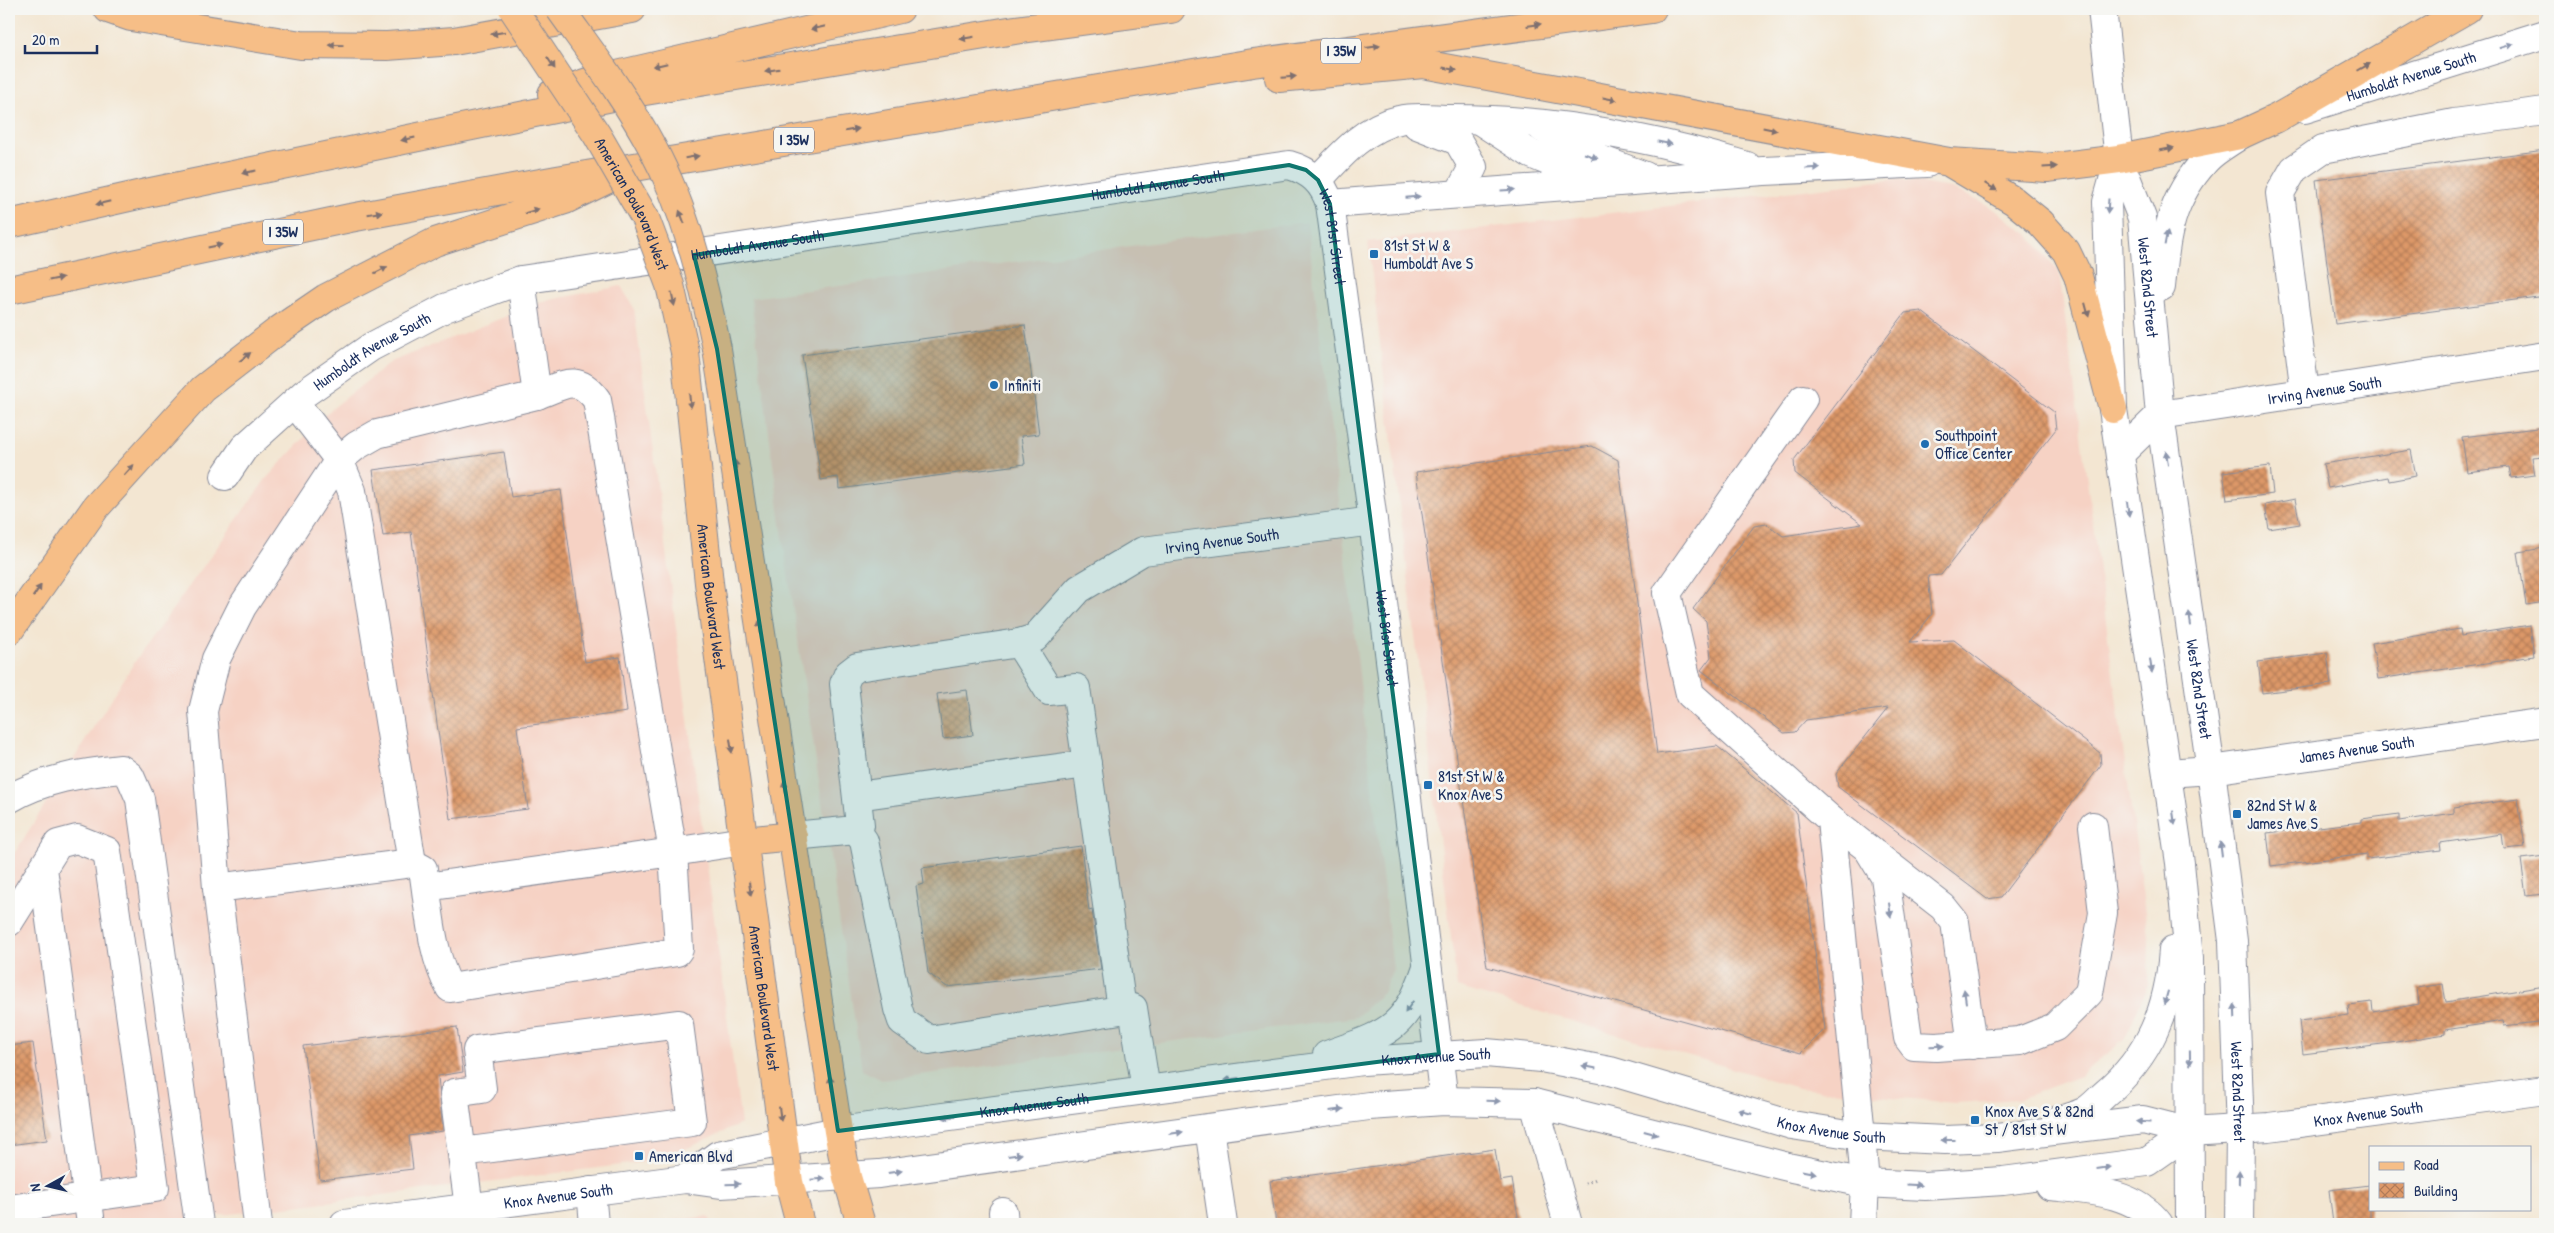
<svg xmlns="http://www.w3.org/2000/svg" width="2554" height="1233" viewBox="0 0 2554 1233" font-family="'Patrick Hand',sans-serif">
  <defs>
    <pattern id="building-cross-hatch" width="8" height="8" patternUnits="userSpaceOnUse" patternTransform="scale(1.25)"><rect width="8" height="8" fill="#dd9868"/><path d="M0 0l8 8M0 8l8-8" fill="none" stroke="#b27c59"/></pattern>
  </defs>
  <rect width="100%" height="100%" fill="#f6f6f2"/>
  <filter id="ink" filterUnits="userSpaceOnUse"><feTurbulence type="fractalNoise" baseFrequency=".02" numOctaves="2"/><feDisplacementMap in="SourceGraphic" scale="10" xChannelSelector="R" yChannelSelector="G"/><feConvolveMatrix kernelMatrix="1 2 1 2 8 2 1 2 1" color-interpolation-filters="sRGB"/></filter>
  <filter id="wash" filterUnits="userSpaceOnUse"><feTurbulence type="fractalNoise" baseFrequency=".0096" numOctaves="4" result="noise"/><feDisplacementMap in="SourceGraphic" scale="20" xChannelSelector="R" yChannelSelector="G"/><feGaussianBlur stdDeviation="1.12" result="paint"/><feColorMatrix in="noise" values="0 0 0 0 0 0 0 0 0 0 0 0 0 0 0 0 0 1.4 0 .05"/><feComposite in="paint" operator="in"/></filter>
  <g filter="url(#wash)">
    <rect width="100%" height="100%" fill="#f3e6d2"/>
    <path fill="#f6d2c4" d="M 1897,179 L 1951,188 L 1991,207 L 2029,235 L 2059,272 L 2149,942 L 2148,984 L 2125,1039 L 2080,1076 L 2019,1099 L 1954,1103 L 1798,1088 L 1457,987 L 1368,242 Z
      M 1307,222 L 1393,969 L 1383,993 L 1356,1017 L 882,1080 L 862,1070 L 785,554 L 751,298 Z
      M 621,286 L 634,308 L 741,1124 L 661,1160 L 151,1224 L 9,1224 L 9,862 L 134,663 L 266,479 L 328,412 L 391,362 L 545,301 Z
      M 708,1216 L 713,1224 L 644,1224 Z"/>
    <g id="blocks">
      <path fill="url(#building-cross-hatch)" d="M 2545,150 L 2545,296 L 2335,324 L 2316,180 Z
        M 1921,311 L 2054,412 L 2056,429 L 1941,575 L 1928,576 L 1932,614 L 1910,642 L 1954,640 L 2100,753 L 2101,765 L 2001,897 L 1987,899 L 1838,787 L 1836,774 L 1888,708 L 1806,720 L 1795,732 L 1784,733 L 1701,670 L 1711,657 L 1706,621 L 1693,609 L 1754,526 L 1767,524 L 1783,536 L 1862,524 L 1795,473 L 1794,460 L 1905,313 Z
        M 1025,325 L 1039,434 L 1021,436 L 1025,464 L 839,489 L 838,477 L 821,480 L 802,355 Z
        M 2545,427 L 2545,456 L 2532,457 L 2535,475 L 2511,478 L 2509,467 L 2467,472 L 2462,437 Z
        M 1592,446 L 1618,460 L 1657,754 L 1717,746 L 1797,813 L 1825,1029 L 1801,1053 L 1487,967 L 1416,472 Z
        M 2411,450 L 2416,476 L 2389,481 L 2388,477 L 2328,488 L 2323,464 Z
        M 504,452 L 511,497 L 561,490 L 585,662 L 620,657 L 627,712 L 517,727 L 528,809 L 450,819 L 411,532 L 383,536 L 373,470 Z
        M 2270,466 L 2273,494 L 2227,500 L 2223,472 Z
        M 2295,499 L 2300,524 L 2269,529 L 2265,505 Z
        M 2545,548 L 2545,602 L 2526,605 L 2518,552 Z
        M 2530,625 L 2534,656 L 2378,679 L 2372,643 L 2460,629 L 2461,636 Z
        M 2327,653 L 2331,684 L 2262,693 L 2258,662 Z
        M 967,690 L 973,735 L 943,739 L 937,694 Z
        M 2518,799 L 2525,847 L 2504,849 L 2502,834 L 2440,843 L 2441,850 L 2367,859 L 2367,854 L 2271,866 L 2267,833 L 2362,822 L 2362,819 L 2399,814 L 2399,821 L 2454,813 L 2454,808 Z
        M 1081,846 L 1089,911 L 1092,910 L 1101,969 L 947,987 L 928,973 L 916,886 L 924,884 L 922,868 Z
        M 2545,856 L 2545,894 L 2526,896 L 2521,859 Z
        M 2443,984 L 2446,1002 L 2545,986 L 2545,1021 L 2504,1026 L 2503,1021 L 2445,1030 L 2445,1034 L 2390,1043 L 2303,1054 L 2299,1021 L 2349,1015 L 2348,1005 L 2372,1002 L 2373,1012 L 2419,1004 L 2417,988 Z
        M 457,1027 L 463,1072 L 438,1076 L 443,1131 L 409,1136 L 413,1169 L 320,1180 L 303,1046 Z
        M 33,1043 L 47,1140 L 9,1145 L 9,1046 Z
        M 1495,1149 L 1500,1181 L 1512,1179 L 1518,1217 L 1466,1224 L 1276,1224 L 1270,1181 Z
        M 2370,1185 L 2370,1220 L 2333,1224 L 2329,1190 Z"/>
    </g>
  </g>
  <g filter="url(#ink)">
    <use href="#blocks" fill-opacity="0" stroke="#878a98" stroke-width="1"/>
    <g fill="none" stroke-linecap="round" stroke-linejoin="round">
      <g stroke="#878a98" stroke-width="30">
        <g id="minor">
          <path id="s1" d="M 2102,9 L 2119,159 L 2142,218 L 2160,415 L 2211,770 L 2233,941 L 2240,1130 L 2239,1224"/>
          <path id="s2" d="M 2305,109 L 2545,34"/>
          <path d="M 1479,120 L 1531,154 L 1595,181"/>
          <path d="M 1417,125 L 1458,141 L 1473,167 L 1459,193"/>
          <path d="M 1542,128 L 1583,153 L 1645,176"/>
          <path d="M 2119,159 L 2107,202 L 2113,409 L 2180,863 L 2189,958 L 2190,1224"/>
          <path d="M 1318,180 C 1340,156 1365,127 1399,120 C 1415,116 1435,119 1452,119 C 1552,119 1651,137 1747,166"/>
          <path d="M 1330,204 L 1764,171 L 1927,163"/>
          <path d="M 2161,287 C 2166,236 2169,200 2206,160 C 2215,150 2229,143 2240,135"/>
          <path d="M 2305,393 L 2280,193 L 2294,169 L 2323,149 L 2454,123 L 2545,111"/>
          <path d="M 537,395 C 564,385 577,373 597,400 L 673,852 L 744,841"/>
          <path d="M 1803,399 L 1667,593 L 1690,694 L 1831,820 L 1861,1136 L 1865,1183 L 1863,1224"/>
          <path d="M 295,403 L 339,460 L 356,446 L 377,434 L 537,395 L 521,280"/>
          <path id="s3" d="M 2120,454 L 2160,415 L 2545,356"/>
          <path d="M 339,460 L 352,491 L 412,863"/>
          <path id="s4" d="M 225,476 L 244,448 L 305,393 L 371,347 L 445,308 L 521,280 L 1289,165 C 1310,171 1323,182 1330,204 L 1373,521 L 1444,1101"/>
          <path d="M 1019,643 L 1049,691 L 1076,688 L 1122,1009"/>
          <path id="s5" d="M 2167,773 L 2211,770 L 2545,722"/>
          <path d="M 857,796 L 1087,764"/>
          <path d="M 9,799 C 43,779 82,773 121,769 L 130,776 L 140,799 L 199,1224"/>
          <path d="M 1831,820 L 1943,907 L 1955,922 L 1972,1045"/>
          <path d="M 856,830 L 864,841 L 898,1009 L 902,1021 L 929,1040 L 1133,1008 L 1146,1090"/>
          <path id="s6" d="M 793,836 L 856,830 L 860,825 L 844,684 L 848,674 L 857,667 L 1019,643 L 1035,638 L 1079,589 L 1143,551 L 1373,521"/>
          <path d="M 1868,849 L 1885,877 L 1908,1038 L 1914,1046 L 1936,1047 L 2020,1041 L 2055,1027 L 2089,993 L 2103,913 L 2093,826"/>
          <path d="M 43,868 L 91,1224"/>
          <path d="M 217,888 L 203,711 L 216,659 L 242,607 L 339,460"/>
          <path d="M 9,922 L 58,844 L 77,839 L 107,851 L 155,1188 L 9,1209"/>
          <path d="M 1327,1055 C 1388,1033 1405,1031 1427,967"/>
          <path d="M 1534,1103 L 1568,1224"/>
          <path d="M 2056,1121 C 2064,1118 2073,1117 2081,1113 C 2090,1110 2098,1100 2105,1094 C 2150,1056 2169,1009 2173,950"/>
          <path d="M 1209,1128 L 1223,1224"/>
          <path d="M 462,1152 L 692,1122 L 679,1024 L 477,1050 L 482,1089 L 454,1093 L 469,1208"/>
          <path id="s7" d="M 685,1179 L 718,1155 L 838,1131 L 1363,1061 L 1486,1053 L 1541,1058 L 1610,1071 L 1792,1125 L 1861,1136 L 1945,1140 L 1997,1138 L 2143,1120 L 2190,1132 L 2269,1127 L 2545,1090"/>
          <path d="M 2050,1186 C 2087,1190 2134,1191 2159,1224"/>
          <path d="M 591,1191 L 594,1224"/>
          <path d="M 1003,1212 L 1004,1224"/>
          <path d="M 258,1224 L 217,888 L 412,863 L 423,869 C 429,906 431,955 450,988 L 677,952 L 679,949 L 673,852 L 426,887"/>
          <path id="s8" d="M 344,1224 L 685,1179 L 721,1184 L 879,1174 L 1294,1116 L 1369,1106 L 1444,1101 L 1534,1103 L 1792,1168 L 1865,1183 L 1925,1186 L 2003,1181 L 2147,1162 L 2190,1132"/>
        </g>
      </g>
      <g stroke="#878a98" stroke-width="30">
        <g id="major">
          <path d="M 717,349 L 838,1131 L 847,1177 L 861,1224"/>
          <path id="s9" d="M 685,352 L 709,583 L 789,1182 L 800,1224"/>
          <path d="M 744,841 L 793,836"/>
        </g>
      </g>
      <g stroke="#878a98" stroke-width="30">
        <path id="highway" d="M 108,9 L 131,17 L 301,45 L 387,46 L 454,41 L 632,9
          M 1279,78 L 1423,64 L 1949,162 L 2047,168 L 2119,159 L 2240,135 L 2277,118 L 2467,9
          M 552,94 L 591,81 L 900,9
          M 1952,164 L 2014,201 L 2041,223 L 2066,251 L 2078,276 L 2113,409
          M 9,224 L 151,192 L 627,94 L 1015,30 L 1171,9
          M 9,290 L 350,218 L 557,180 L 1253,63 L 1652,9
          M 9,631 L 96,507 L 203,389 L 279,330 L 326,298 L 435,242 L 565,200 L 606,180"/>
      </g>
      <path stroke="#878a98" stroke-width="3" stroke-dasharray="1 4" stroke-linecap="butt" d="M 1585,1184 L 1598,1178
        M 1479,1222 L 1479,1224
        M 753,1224 L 754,1223"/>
      <use href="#minor" stroke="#fff" stroke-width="28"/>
      <use href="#major" stroke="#f6be87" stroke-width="28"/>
      <use href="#highway" stroke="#f6be87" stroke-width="28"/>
      <g stroke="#878a98" stroke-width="30" stroke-linecap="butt">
        <g id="major-bridge">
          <path id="s10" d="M 513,9 L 597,135 L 645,218 L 670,285 L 685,352"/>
          <path d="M 560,9 C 592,54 626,98 652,147 C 686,210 703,280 717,349"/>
        </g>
      </g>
      <use href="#major-bridge" stroke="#f6be87" stroke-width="28"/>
    </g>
    <defs><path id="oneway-solid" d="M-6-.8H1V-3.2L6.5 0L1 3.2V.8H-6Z" transform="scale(1.25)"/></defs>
    <g fill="#7e6f70">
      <use href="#oneway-solid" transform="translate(1534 25) rotate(-8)"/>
      <use href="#oneway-solid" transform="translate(818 28) rotate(167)"/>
      <use href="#oneway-solid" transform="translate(498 33) rotate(170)"/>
      <use href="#oneway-solid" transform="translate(967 38) rotate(171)"/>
      <use href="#oneway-solid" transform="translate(336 45) rotate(-179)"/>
      <use href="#oneway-solid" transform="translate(1373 47) rotate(-8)"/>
      <use href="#oneway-solid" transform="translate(551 63) rotate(57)"/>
      <use href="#oneway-solid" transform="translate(660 65) rotate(167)"/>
      <use href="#oneway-solid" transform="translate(2364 67) rotate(-30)"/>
      <use href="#oneway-solid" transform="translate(1450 69) rotate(11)"/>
      <use href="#oneway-solid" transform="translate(772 70) rotate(171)"/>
      <use href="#oneway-solid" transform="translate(1289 77) rotate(-5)"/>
      <use href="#oneway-solid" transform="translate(1610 99) rotate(11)"/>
      <use href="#oneway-solid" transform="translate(1770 129) rotate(11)"/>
      <use href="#oneway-solid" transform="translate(852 130) rotate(-9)"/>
      <use href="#oneway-solid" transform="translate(408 139) rotate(168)"/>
      <use href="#oneway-solid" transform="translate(2167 149) rotate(-11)"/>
      <use href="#oneway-solid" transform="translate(692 157) rotate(-9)"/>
      <use href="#oneway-solid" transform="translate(2050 167) rotate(-4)"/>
      <use href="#oneway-solid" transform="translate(249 172) rotate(168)"/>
      <use href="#oneway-solid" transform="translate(1991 187) rotate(31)"/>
      <use href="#oneway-solid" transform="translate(103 203) rotate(167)"/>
      <use href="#oneway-solid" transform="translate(532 211) rotate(-18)"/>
      <use href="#oneway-solid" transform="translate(375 213) rotate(-10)"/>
      <use href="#oneway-solid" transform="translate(682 217) rotate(-111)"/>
      <use href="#oneway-solid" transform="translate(215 246) rotate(-12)"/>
      <use href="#oneway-solid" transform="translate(381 270) rotate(-27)"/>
      <use href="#oneway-solid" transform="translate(56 279) rotate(-12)"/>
      <use href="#oneway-solid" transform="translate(673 299) rotate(78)"/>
      <use href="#oneway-solid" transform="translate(2087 310) rotate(75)"/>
      <use href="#oneway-solid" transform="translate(245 357) rotate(-38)"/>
      <use href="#oneway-solid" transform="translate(690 401) rotate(84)"/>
      <use href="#oneway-solid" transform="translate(736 467) rotate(-99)"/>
      <use href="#oneway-solid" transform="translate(129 470) rotate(-48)"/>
      <use href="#oneway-solid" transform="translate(37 591) rotate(-55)"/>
      <use href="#oneway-solid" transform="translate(760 628) rotate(-99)"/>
      <use href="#oneway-solid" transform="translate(731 746) rotate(82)"/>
      <use href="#oneway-solid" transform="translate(785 788) rotate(-99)"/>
      <use href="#oneway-solid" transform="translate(750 889) rotate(82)"/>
      <use href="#oneway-solid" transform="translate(831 1083) rotate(-99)"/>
      <use href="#oneway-solid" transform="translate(780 1114) rotate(82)"/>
    </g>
    <g fill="#8d97ae">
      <use href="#oneway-solid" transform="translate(2507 46) rotate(-17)"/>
      <use href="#oneway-solid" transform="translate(1665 143) rotate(11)"/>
      <use href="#oneway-solid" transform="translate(1591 156) rotate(20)"/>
      <use href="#oneway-solid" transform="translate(1813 168) rotate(-3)"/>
      <use href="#oneway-solid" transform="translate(1508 190) rotate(-4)"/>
      <use href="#oneway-solid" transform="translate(1413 197) rotate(-5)"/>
      <use href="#oneway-solid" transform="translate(2108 206) rotate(94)"/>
      <use href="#oneway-solid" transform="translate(2166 238) rotate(-79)"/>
      <use href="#oneway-solid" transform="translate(2167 458) rotate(-98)"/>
      <use href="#oneway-solid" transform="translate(2128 509) rotate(82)"/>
      <use href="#oneway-solid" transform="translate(2190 619) rotate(-98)"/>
      <use href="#oneway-solid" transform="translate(2151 666) rotate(82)"/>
      <use href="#oneway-solid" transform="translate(2174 818) rotate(82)"/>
      <use href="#oneway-solid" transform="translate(2221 849) rotate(-97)"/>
      <use href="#oneway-solid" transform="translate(1890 910) rotate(82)"/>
      <use href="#oneway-solid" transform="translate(1965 996) rotate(-98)"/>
      <use href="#oneway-solid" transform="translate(2166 998) rotate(106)"/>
      <use href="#oneway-solid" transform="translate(1409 1007) rotate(124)"/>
      <use href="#oneway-solid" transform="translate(2235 1011) rotate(-92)"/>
      <use href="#oneway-solid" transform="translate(1937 1046) rotate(-1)"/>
      <use href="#oneway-solid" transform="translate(2190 1058) rotate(89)"/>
      <use href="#oneway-solid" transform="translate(1589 1067) rotate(-169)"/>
      <use href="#oneway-solid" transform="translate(1232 1079) rotate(172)"/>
      <use href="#oneway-solid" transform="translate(1493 1101) rotate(1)"/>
      <use href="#oneway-solid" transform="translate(1337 1110) rotate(-7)"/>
      <use href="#oneway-solid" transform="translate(1745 1112) rotate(-165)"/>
      <use href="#oneway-solid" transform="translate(950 1117) rotate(172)"/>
      <use href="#oneway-solid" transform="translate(2143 1122) rotate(-177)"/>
      <use href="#oneway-solid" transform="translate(1176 1133) rotate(-8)"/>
      <use href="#oneway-solid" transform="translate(1651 1133) rotate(15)"/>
      <use href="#oneway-solid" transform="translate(1948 1140) rotate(180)"/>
      <use href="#oneway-solid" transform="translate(1015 1155) rotate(-8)"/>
      <use href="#oneway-solid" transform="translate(2104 1168) rotate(-7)"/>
      <use href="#oneway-solid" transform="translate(895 1172) rotate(-8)"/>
      <use href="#oneway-solid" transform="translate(1809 1172) rotate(11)"/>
      <use href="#oneway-solid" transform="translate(2239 1177) rotate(-89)"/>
      <use href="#oneway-solid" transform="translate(818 1179) rotate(-5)"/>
      <use href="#oneway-solid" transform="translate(733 1184) rotate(-2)"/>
      <use href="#oneway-solid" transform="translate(1914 1185) rotate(3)"/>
    </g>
  </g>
  <path fill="#0f766e" fill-opacity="0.2" stroke="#0f766e" stroke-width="4" stroke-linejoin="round" d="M 1289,165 L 1306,170 L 1318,180 L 1330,204 L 1439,1054 L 838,1131 L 717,349 L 694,255 Z"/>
  <g fill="#1f6fb2" stroke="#f6f6f2" stroke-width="2">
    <rect x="1369" y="249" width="10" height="10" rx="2.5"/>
    <circle cx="994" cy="385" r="5"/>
    <circle cx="1925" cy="444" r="5"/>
    <rect x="1423" y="780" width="10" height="10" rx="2.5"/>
    <rect x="2232" y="809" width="10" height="10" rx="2.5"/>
    <rect x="1970" y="1115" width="10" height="10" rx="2.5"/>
    <rect x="634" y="1151" width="10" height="10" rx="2.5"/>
  </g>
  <g text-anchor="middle" stroke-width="5" stroke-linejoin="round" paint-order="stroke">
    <g fill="#f6f6f2" stroke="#5d6b8a" stroke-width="1">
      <rect x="1321" y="38.5" width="40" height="25" rx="4"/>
      <rect x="774" y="127.5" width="40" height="25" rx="4"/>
      <rect x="263" y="219.5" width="40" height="25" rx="4"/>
    </g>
    <g font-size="15" font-weight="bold" fill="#1b2f5e">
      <text x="1341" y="56">I 35W</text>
      <text x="794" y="145">I 35W</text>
      <text x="283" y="237">I 35W</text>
    </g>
    <g font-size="16" fill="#1b2f5e" stroke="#f6f6f2">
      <text dy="6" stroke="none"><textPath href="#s2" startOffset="111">Humboldt Avenue South</textPath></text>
      <text dy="6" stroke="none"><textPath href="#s4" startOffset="1005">Humboldt Avenue South</textPath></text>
      <text dy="6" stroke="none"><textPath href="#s10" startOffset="229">American Boulevard West</textPath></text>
      <text dy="6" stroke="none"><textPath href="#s4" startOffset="1230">West 81st Street</textPath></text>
      <text dy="6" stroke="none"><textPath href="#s4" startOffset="600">Humboldt Avenue South</textPath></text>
      <text dy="6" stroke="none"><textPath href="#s1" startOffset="284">West 82nd Street</textPath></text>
      <text dy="6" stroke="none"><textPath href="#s4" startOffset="195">Humboldt Avenue South</textPath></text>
      <text dy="6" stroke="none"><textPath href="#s3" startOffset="222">Irving Avenue South</textPath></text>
      <text dy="6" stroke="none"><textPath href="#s6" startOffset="634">Irving Avenue South</textPath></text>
      <text dy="6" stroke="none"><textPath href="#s9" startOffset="246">American Boulevard West</textPath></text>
      <text dy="6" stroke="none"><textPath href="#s4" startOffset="1635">West 81st Street</textPath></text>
      <text dy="6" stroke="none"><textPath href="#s1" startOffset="689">West 82nd Street</textPath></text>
      <text dy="6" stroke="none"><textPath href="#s5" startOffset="191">James Avenue South</textPath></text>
      <text dy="6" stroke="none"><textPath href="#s9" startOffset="651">American Boulevard West</textPath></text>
      <text dy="6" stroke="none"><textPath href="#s7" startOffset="766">Knox Avenue South</textPath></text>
      <text dy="6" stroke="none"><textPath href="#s1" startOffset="1094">West 82nd Street</textPath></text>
      <text dy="6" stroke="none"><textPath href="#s7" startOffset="361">Knox Avenue South</textPath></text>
      <text dy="6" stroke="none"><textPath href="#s7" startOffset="1712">Knox Avenue South</textPath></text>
      <text dy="6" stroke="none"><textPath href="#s7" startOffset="1171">Knox Avenue South</textPath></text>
      <text dy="6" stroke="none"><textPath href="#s8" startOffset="216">Knox Avenue South</textPath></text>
    </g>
    <g font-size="16" fill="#1b2f5e" stroke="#f6f6f2" text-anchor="start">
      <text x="1384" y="251">81st St W &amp;<tspan x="1384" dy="18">Humboldt Ave S</tspan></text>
      <text x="1004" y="391">Infiniti</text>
      <text x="1935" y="441">Southpoint<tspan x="1935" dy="18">Office Center</tspan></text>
      <text x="1438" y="782">81st St W &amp;<tspan x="1438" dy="18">Knox Ave S</tspan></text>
      <text x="2247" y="811">82nd St W &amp;<tspan x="2247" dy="18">James Ave S</tspan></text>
      <text x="1985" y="1117">Knox Ave S &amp; 82nd<tspan x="1985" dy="18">St / 81st St W</tspan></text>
      <text x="649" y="1162">American Blvd</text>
    </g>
  </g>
  <rect width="2554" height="1233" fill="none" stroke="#f6f6f2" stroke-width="30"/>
  <rect x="2369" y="1146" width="162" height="65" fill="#f6f6f2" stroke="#9ea6b7"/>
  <rect x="2379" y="1162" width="25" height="8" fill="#f6be87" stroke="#9ea6b7"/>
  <text x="2414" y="1170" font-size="15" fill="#1b2f5e">Road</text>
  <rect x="2379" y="1183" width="25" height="15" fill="url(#building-cross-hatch)" stroke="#9ea6b7"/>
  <text x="2414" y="1196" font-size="15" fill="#1b2f5e">Building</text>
  <g transform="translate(48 1186) rotate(262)" stroke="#f6f6f2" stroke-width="4" paint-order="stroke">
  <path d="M0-4L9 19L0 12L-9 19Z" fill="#1b2f5e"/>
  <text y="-8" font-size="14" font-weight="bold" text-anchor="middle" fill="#1b2f5e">N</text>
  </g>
  <path d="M25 45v8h72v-8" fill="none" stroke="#1b2f5e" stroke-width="2.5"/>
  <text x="32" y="45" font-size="15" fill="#1b2f5e" stroke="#f6f6f2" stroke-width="4" paint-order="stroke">20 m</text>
</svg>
